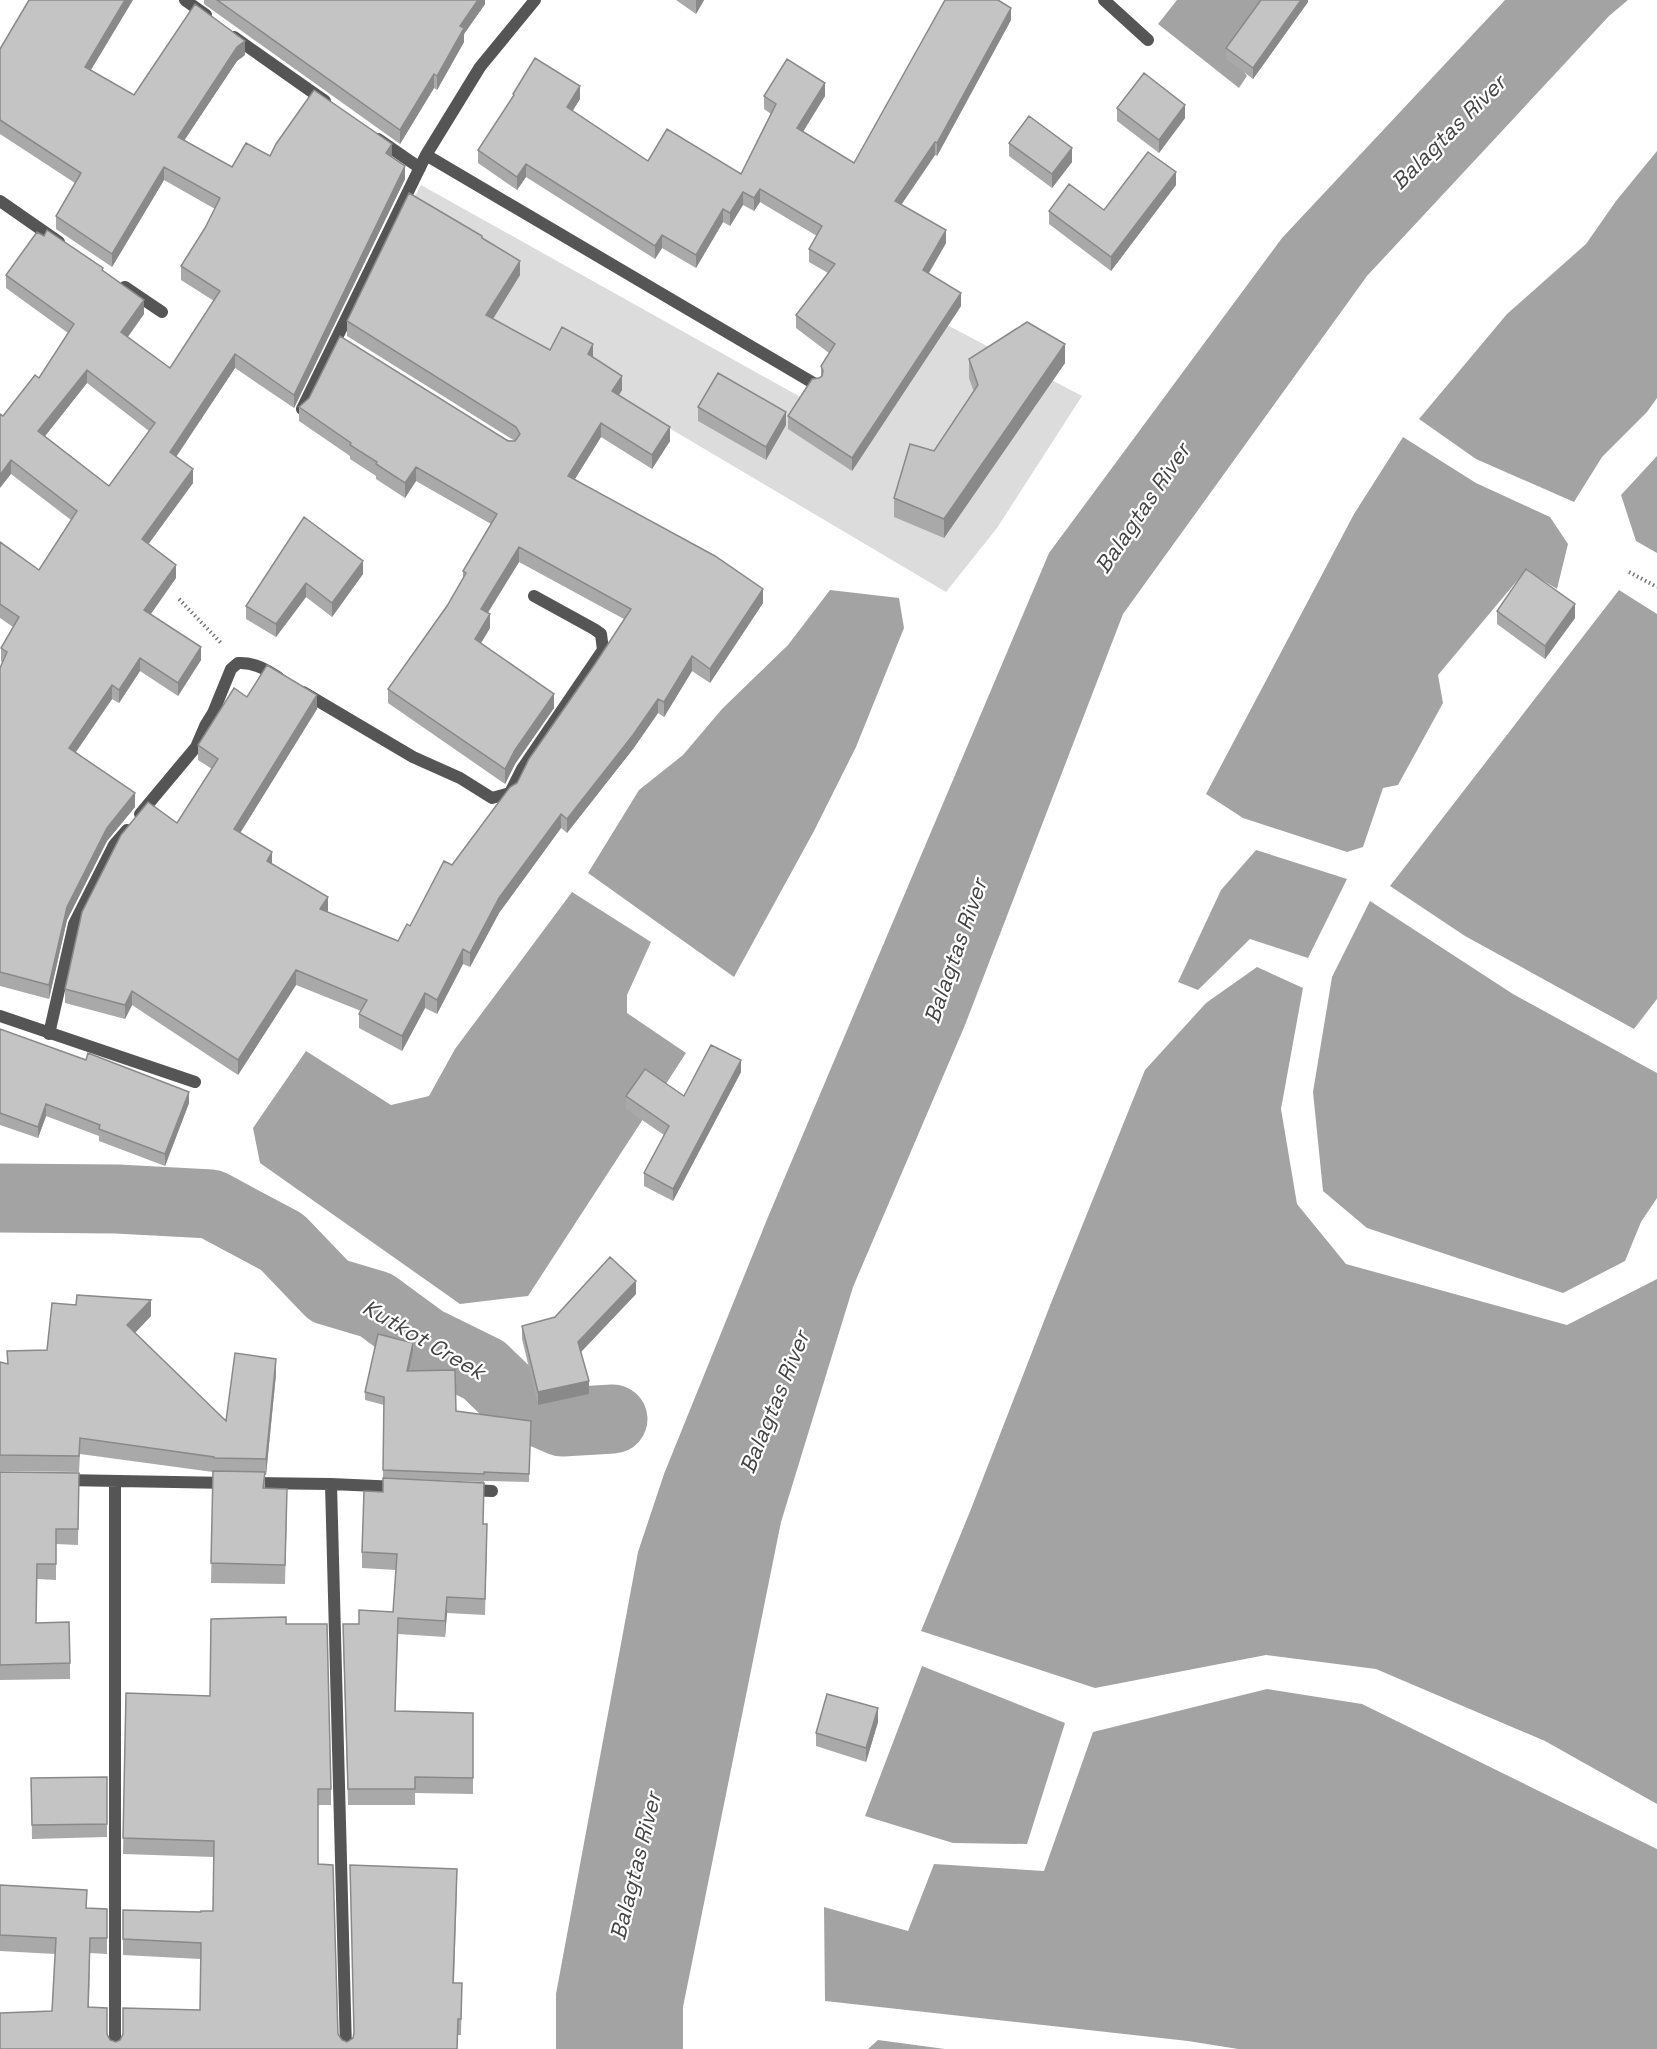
<svg xmlns="http://www.w3.org/2000/svg" width="1657" height="2049" viewBox="0 0 1657 2049" font-family="'Space Grotesk',sans-serif">
  <rect width="100%" height="100%" fill="#fff"/>
  <path fill="#dcdcdc" d="M 421,185 L 829,413 L 890,295 L 1082,396 L 997,528 L 946,592 L 382,258 Z"/>
  <path fill="#a3a3a3" d="M 1177,0 L 1274,0 L 1241,68 L 1247,76 L 1239,88 L 1158,24 Z
    M 1505,0 L 1628,0 L 1609,16 L 1367,276 L 1123,614 L 965,1025 L 853,1287 L 781,1522 L 683,2007 L 683,2049 L 556,2049 L 556,1994 L 638,1552 L 664,1474 L 768,1217 L 1049,553 L 1282,238 Z
    M 1657,151 L 1657,398 L 1647,412 L 1602,457 L 1574,502 L 1476,459 L 1419,419 L 1507,314 L 1586,244 L 1616,201 Z
    M 1403,437 L 1476,483 L 1550,517 L 1568,544 L 1557,589 L 1526,570 L 1438,675 L 1443,703 L 1398,785 L 1383,788 L 1363,847 L 1347,852 L 1243,818 L 1206,794 L 1354,514 Z
    M 1657,456 L 1657,553 L 1636,541 L 1621,495 Z
    M 830,590 L 899,598 L 904,628 L 856,747 L 814,831 L 734,977 L 588,873 L 639,790 L 683,755 L 722,709 L 788,645 Z
    M 1619,590 L 1657,614 L 1657,999 L 1634,1029 L 1465,936 L 1390,886 Z
    M 1256,850 L 1347,879 L 1308,958 L 1250,939 L 1198,990 L 1178,982 L 1221,890 Z
    M 572,892 L 651,942 L 627,995 L 627,1013 L 686,1053 L 528,1296 L 460,1304 L 260,1163 L 253,1128 L 306,1051 L 391,1105 L 429,1096 L 455,1049 Z
    M 1370,901 L 1513,994 L 1657,1073 L 1657,1198 L 1641,1222 L 1625,1261 L 1563,1293 L 1367,1228 L 1323,1191 L 1313,1092 L 1332,977 Z
    M 1257,967 L 1303,988 L 1281,1109 L 1297,1204 L 1346,1264 L 1567,1325 L 1657,1279 L 1657,1804 L 1545,1741 L 1376,1669 L 1266,1655 L 1095,1688 L 921,1631 L 971,1509 L 1051,1303 L 1145,1070 L 1206,1003 Z
    M 922,1666 L 1065,1723 L 1027,1844 L 953,1843 L 865,1816 Z
    M 1267,1689 L 1362,1704 L 1657,1849 L 1657,2049 L 1238,2049 L 1188,2041 L 825,2001 L 824,1907 L 908,1931 L 934,1864 L 1044,1871 L 1093,1732 Z
    M 878,2040 L 945,2049 L 868,2049 Z"/>
  <g fill="none" stroke-linecap="round" stroke-linejoin="round">
    <path stroke="#a3a3a3" stroke-width="69" d="M 0,1198 L 117,1199 L 211,1204 L 282,1242 L 329,1291 L 376,1305 L 425,1341 L 484,1370 L 518,1403 L 562,1422 L 613,1419"/>
    <path stroke="#777" stroke-width="4" stroke-dasharray="1.5 3" stroke-linecap="butt" d="M 1629,572 L 1657,587
      M 179,599 L 222,644"/>
    <path stroke="#555" stroke-width="12" d="M 303,692 L 413,757 L 460,778 L 492,798 L 510,793 L 522,769 L 603,650 L 601,634 L 594,629 L 534,596
      M 140,814 L 196,747 L 205,726 L 213,713 L 231,669 L 238,663 C 253,662 265,669 278,677
      M 49,1034 L 74,924 L 114,845 L 127,830"/>
    <path stroke="#555" stroke-width="12" d="M 185,0 L 206,15
      M 1104,0 L 1148,40
      M 234,37 L 325,101
      M 378,139 L 420,168
      M 426,155 L 815,384
      M 0,201 L 59,242
      M 125,287 L 162,312
      M 302,409 L 426,155 L 480,67 L 535,0
      M 0,1016 L 195,1082
      M 64,1480 L 229,1483
      M 115,1481 L 115,2049
      M 250,1483 L 331,1484 L 346,2049
      M 331,1484 L 398,1487
      M 469,1490 L 492,1491"/>
  </g>
  <path fill="#a9a9a9" fill-rule="evenodd" d="M 204,0 L 485,0 L 485,4 L 464,34 L 464,42 L 437,90 L 434,88 L 400,144 L 204,4 Z
    M 676,0 L 704,0 L 696,14 Z
    M 1308,0 L 1308,2 L 1253,79 L 1226,59 L 1226,48 Z
    M 1011,20 L 937,156 L 935,155 L 901,205 L 946,243 L 929,273 L 961,306 L 852,471 L 788,429 L 788,416 L 821,376 L 821,366 L 829,353 L 796,328 L 796,315 L 828,273 L 809,262 L 809,249 L 817,236 L 760,202 L 754,211 L 743,205 L 730,226 L 723,222 L 696,268 L 662,248 L 655,259 L 526,177 L 517,190 L 478,163 L 478,150 L 513,98 L 513,94 L 580,99 L 572,111 L 648,161 L 741,174 L 771,114 L 764,109 L 764,96 L 825,96 L 803,132 L 854,163 Z
    M 0,49 L 91,70 L 134,95 L 245,55 L 237,61 L 184,140 L 232,167 L 270,156 L 392,157 L 405,179 L 294,408 L 235,368 L 176,457 L 193,483 L 148,544 L 176,578 L 150,614 L 201,660 L 178,696 L 140,671 L 119,703 L 112,699 L 76,752 L 135,807 L 107,841 L 67,920 L 49,999 L 0,986 L 0,668 L 2,663 L 1,661 L 1,648 L 13,627 L 0,618 L 0,542 L 39,570 L 71,520 L 11,474 L 3,416 L 39,378 L 68,333 L 6,288 L 6,275 L 44,236 L 103,271 L 144,314 L 128,337 L 170,368 L 214,301 L 181,280 L 181,266 L 205,228 L 215,209 L 164,180 L 112,267 L 56,229 L 56,216 L 75,183 L 0,134 ZM 87,383 L 149,431 L 109,486 L 45,436 Z
    M 1117,108 L 1185,118 L 1159,153 L 1117,121 Z
    M 1009,143 L 1072,162 L 1052,188 L 1009,156 Z
    M 1176,185 L 1111,271 L 1049,224 L 1049,211 L 1104,210 Z
    M 482,238 L 520,275 L 493,319 L 550,350 L 593,358 L 622,390 L 619,395 L 670,441 L 652,469 L 601,437 L 575,479 L 763,603 L 710,683 L 692,671 L 664,717 L 658,713 L 633,749 L 567,833 L 561,828 L 499,913 L 470,967 L 463,964 L 437,1014 L 425,1008 L 402,1051 L 359,1028 L 359,1014 L 361,1011 L 296,985 L 238,1075 L 132,1005 L 125,1019 L 65,1003 L 65,989 L 177,823 L 212,769 L 198,760 L 198,745 L 247,697 L 317,709 L 240,833 L 272,864 L 327,912 L 398,941 L 410,926 L 452,865 L 517,783 L 624,619 L 519,562 L 488,613 L 490,628 L 481,643 L 554,708 L 515,764 L 505,784 L 388,703 L 388,689 L 447,606 L 463,578 L 463,571 L 491,524 L 416,481 L 405,498 L 376,479 L 376,476 L 350,459 L 350,456 L 299,421 L 299,407 L 515,441 L 347,336 L 347,321 Z
    M 969,359 L 1065,363 L 944,538 L 894,517 L 894,498 L 934,451 L 974,392 L 969,378 Z
    M 698,407 L 786,425 L 766,460 L 698,421 Z
    M 304,517 L 363,574 L 332,617 L 306,597 L 276,637 L 246,619 L 246,606 Z
    M 1497,611 L 1575,618 L 1545,659 L 1497,624 Z
    M 0,1029 L 189,1103 L 165,1166 L 99,1141 L 99,1136 L 46,1116 L 38,1138 L 0,1125 Z
    M 741,1072 L 673,1201 L 644,1186 L 644,1173 L 664,1135 L 626,1109 L 626,1096 L 684,1096 Z
    M 636,1294 L 581,1352 L 589,1394 L 538,1405 L 522,1339 L 522,1326 Z
    M 151,1316 L 135,1333 L 226,1421 L 276,1374 L 266,1475 L 265,1475 L 265,1488 L 287,1508 L 285,1584 L 211,1583 L 213,1472 L 80,1454 L 79,1472 L 0,1471 L 0,1362 L 7,1364 L 7,1351 L 47,1350 Z
    M 413,1351 L 409,1371 L 456,1411 L 531,1421 L 529,1482 L 484,1481 L 484,1482 L 383,1478 L 384,1405 L 365,1400 L 365,1392 Z
    M 0,1472 L 79,1473 L 78,1545 L 56,1544 L 56,1580 L 37,1579 L 36,1623 L 70,1663 L 70,1679 L 0,1680 Z
    M 483,1524 L 487,1540 L 485,1615 L 447,1613 L 445,1637 L 398,1634 L 395,1711 L 473,1713 L 473,1794 L 415,1793 L 415,1805 L 348,1805 L 343,1640 L 359,1624 L 393,1612 L 396,1570 L 362,1568 L 362,1552 Z
    M 286,1624 L 331,1789 L 331,1805 L 318,1805 L 318,1864 L 338,2034 L 342,2040 L 347,2042 L 353,2038 L 457,1884 L 454,1983 L 462,1983 L 461,2035 L 458,2035 L 457,2049 L 0,2049 L 52,2011 L 55,1954 L 0,1951 L 0,1885 L 87,1908 L 107,1909 L 107,1954 L 90,1953 L 89,2008 L 110,2040 L 116,2042 L 200,2010 L 200,1959 L 123,1955 L 123,1910 L 201,1912 L 213,1911 L 214,1857 L 123,1854 L 126,1693 L 210,1696 Z
    M 878,1722 L 866,1762 L 816,1746 L 816,1733 Z
    M 107,1777 L 107,1837 L 32,1839 L 31,1778 Z"/>
  <path fill="#898989" d="M 125,0 L 133,0 L 85,80 L 85,67 Z
    M 478,0 L 485,0 L 485,4 L 464,34 L 464,42 L 437,90 L 437,76 L 460,26 Z
    M 696,0 L 704,0 L 696,14 Z
    M 1301,0 L 1308,0 L 1308,2 L 1253,79 L 1253,68 Z
    M 1011,8 L 1011,20 L 937,156 L 937,143 Z
    M 245,41 L 245,55 L 237,61 L 178,150 L 178,137 L 237,47 Z
    M 434,74 L 434,88 L 400,144 L 400,130 Z
    M 825,83 L 825,96 L 797,141 L 797,128 Z
    M 580,86 L 580,99 L 567,120 L 567,107 Z
    M 1185,105 L 1185,118 L 1159,153 L 1159,140 Z
    M 935,142 L 935,155 L 895,214 L 895,201 Z
    M 392,144 L 392,158 L 386,153 Z
    M 1072,148 L 1072,162 L 1052,188 L 1052,174 Z
    M 526,164 L 526,177 L 517,190 L 517,177 Z
    M 405,166 L 405,179 L 294,408 L 294,395 Z
    M 164,167 L 164,180 L 112,267 L 112,254 Z
    M 1176,172 L 1176,185 L 1111,271 L 1111,257 Z
    M 760,189 L 760,202 L 754,211 L 754,198 Z
    M 743,192 L 743,205 L 730,226 L 730,213 Z
    M 723,209 L 723,222 L 696,268 L 696,255 Z
    M 946,230 L 946,243 L 923,283 L 923,270 Z
    M 662,235 L 662,248 L 655,259 L 655,246 Z
    M 520,261 L 520,275 L 486,330 L 486,315 Z
    M 961,293 L 961,306 L 852,471 L 852,458 Z
    M 144,300 L 144,314 L 121,346 L 121,332 Z
    M 593,344 L 593,358 L 588,354 Z
    M 1065,344 L 1065,363 L 944,538 L 944,519 Z
    M 235,354 L 235,368 L 170,466 L 170,452 Z
    M 87,370 L 87,383 L 38,445 L 38,431 Z
    M 622,376 L 622,390 L 612,405 L 612,391 Z
    M 786,412 L 786,425 L 766,460 L 766,447 Z
    M 601,423 L 601,437 L 568,490 L 568,476 Z
    M 670,427 L 670,441 L 652,469 L 652,455 Z
    M 11,460 L 11,474 L 0,488 L 0,475 Z
    M 416,467 L 416,481 L 405,498 L 405,483 Z
    M 193,469 L 193,483 L 142,553 L 142,539 Z
    M 519,547 L 519,562 L 481,623 L 481,609 Z
    M 363,561 L 363,574 L 332,617 L 332,603 Z
    M 176,565 L 176,578 L 144,624 L 144,610 Z
    M 306,583 L 306,597 L 276,637 L 276,624 Z
    M 763,589 L 763,603 L 710,683 L 710,669 Z
    M 1575,604 L 1575,618 L 1545,659 L 1545,646 Z
    M 490,614 L 490,628 L 475,653 L 475,639 Z
    M 201,647 L 201,660 L 178,696 L 178,683 Z
    M 692,656 L 692,671 L 664,717 L 664,702 Z
    M 140,658 L 140,671 L 119,703 L 119,690 Z
    M 112,685 L 112,699 L 69,762 L 69,748 Z
    M 554,694 L 554,708 L 515,764 L 505,784 L 505,769 L 515,750 Z
    M 317,695 L 317,709 L 234,843 L 234,829 Z
    M 658,699 L 658,713 L 633,749 L 567,833 L 567,819 Z
    M 135,793 L 135,807 L 107,841 L 67,920 L 49,999 L 49,985 L 67,907 L 107,828 Z
    M 561,814 L 561,828 L 499,913 L 470,967 L 470,953 L 499,898 Z
    M 272,852 L 272,867 L 267,861 Z
    M 328,897 L 328,911 L 320,923 L 320,909 Z
    M 463,949 L 463,964 L 437,1014 L 437,1000 Z
    M 296,970 L 296,985 L 238,1075 L 238,1060 Z
    M 132,991 L 132,1005 L 125,1019 L 125,1005 Z
    M 425,993 L 425,1008 L 402,1051 L 402,1036 Z
    M 741,1060 L 741,1072 L 673,1201 L 673,1189 Z
    M 189,1092 L 189,1103 L 165,1166 L 165,1154 Z
    M 46,1104 L 46,1116 L 38,1138 L 38,1127 Z
    M 636,1281 L 636,1294 L 578,1355 L 578,1342 Z
    M 151,1300 L 151,1316 L 127,1341 L 127,1325 Z
    M 413,1343 L 413,1351 L 407,1380 L 407,1371 Z
    M 276,1359 L 276,1374 L 266,1475 L 266,1459 Z
    M 589,1381 L 589,1394 L 538,1405 L 538,1392 Z
    M 447,1597 L 447,1613 L 445,1637 L 445,1621 Z
    M 878,1708 L 878,1722 L 866,1762 L 866,1748 Z"/>
  <path fill="#c4c4c4" stroke="#898989" stroke-width="1.5" fill-rule="evenodd" d="M 29,0 L 125,0 L 85,67 L 134,95 L 195,4 L 245,41 L 237,47 L 178,137 L 232,167 L 246,143 L 270,156 L 276,144 L 314,90 L 392,144 L 386,153 L 405,166 L 294,395 L 235,354 L 170,452 L 193,469 L 142,539 L 176,565 L 144,610 L 201,647 L 178,683 L 140,658 L 119,690 L 112,685 L 69,748 L 135,793 L 107,828 L 67,907 L 49,985 L 0,972 L 0,668 L 7,652 L 1,648 L 19,617 L 0,604 L 0,542 L 39,570 L 77,511 L 11,460 L 0,475 L 0,414 L 3,416 L 35,375 L 39,378 L 74,324 L 6,275 L 37,232 L 44,236 L 47,230 L 103,268 L 102,270 L 144,300 L 121,332 L 170,368 L 220,291 L 181,266 L 205,228 L 220,198 L 164,167 L 112,254 L 56,216 L 81,173 L 0,120 L 0,49 ZM 87,370 L 155,423 L 109,486 L 38,431 Z
    M 217,0 L 478,0 L 460,26 L 464,28 L 437,76 L 434,74 L 400,130 Z
    M 945,0 L 998,0 L 1011,8 L 937,143 L 935,142 L 895,201 L 946,230 L 923,270 L 961,293 L 852,458 L 788,416 L 812,379 L 819,378 L 822,376 L 823,371 L 821,366 L 835,344 L 796,315 L 835,264 L 809,249 L 822,226 L 760,189 L 754,198 L 743,192 L 730,213 L 723,209 L 696,255 L 662,235 L 655,246 L 526,164 L 517,177 L 478,150 L 514,95 L 513,94 L 535,58 L 580,86 L 567,107 L 648,161 L 667,129 L 741,174 L 776,104 L 764,96 L 787,59 L 825,83 L 797,128 L 854,163 Z
    M 1261,0 L 1301,0 L 1253,68 L 1226,48 Z
    M 1144,73 L 1185,105 L 1159,140 L 1117,108 Z
    M 1029,116 L 1072,148 L 1052,174 L 1009,143 Z
    M 1148,152 L 1176,172 L 1111,257 L 1049,211 L 1069,184 L 1104,210 Z
    M 409,193 L 482,236 L 482,238 L 520,261 L 486,315 L 550,350 L 562,327 L 593,344 L 588,354 L 622,376 L 612,391 L 670,427 L 652,455 L 601,423 L 568,476 L 715,556 L 763,589 L 710,669 L 692,656 L 664,702 L 658,699 L 633,735 L 567,819 L 561,814 L 499,898 L 470,953 L 463,949 L 437,1000 L 425,993 L 402,1036 L 359,1014 L 367,1000 L 296,970 L 238,1060 L 132,991 L 125,1005 L 65,989 L 82,912 L 121,835 L 148,802 L 177,823 L 218,759 L 198,745 L 234,688 L 247,697 L 267,665 L 317,695 L 234,829 L 272,852 L 267,861 L 328,897 L 320,909 L 398,941 L 407,924 L 410,926 L 444,861 L 452,865 L 510,787 L 517,783 L 529,759 L 595,664 L 631,609 L 519,547 L 481,609 L 490,614 L 475,639 L 554,694 L 515,750 L 505,769 L 388,689 L 447,606 L 466,573 L 463,571 L 497,514 L 416,467 L 405,483 L 376,464 L 377,462 L 350,445 L 351,443 L 299,407 L 309,398 L 340,336 L 508,441 L 515,441 L 520,434 L 516,427 L 347,321 Z
    M 1027,322 L 1065,344 L 944,519 L 894,498 L 910,444 L 934,451 L 978,385 L 969,359 Z
    M 718,373 L 786,412 L 766,447 L 698,407 Z
    M 304,517 L 363,561 L 332,603 L 306,583 L 276,624 L 246,606 Z
    M 1526,569 L 1575,604 L 1545,646 L 1497,611 Z
    M 0,1029 L 86,1060 L 88,1053 L 189,1092 L 165,1154 L 99,1129 L 100,1125 L 46,1104 L 38,1127 L 0,1113 Z
    M 711,1045 L 741,1060 L 673,1189 L 644,1173 L 669,1126 L 626,1096 L 645,1069 L 684,1096 Z
    M 610,1257 L 636,1281 L 578,1342 L 589,1381 L 538,1392 L 522,1326 L 555,1317 Z
    M 77,1295 L 151,1300 L 127,1325 L 226,1421 L 235,1353 L 276,1359 L 266,1459 L 214,1458 L 214,1457 L 80,1438 L 79,1456 L 0,1455 L 0,1362 L 8,1364 L 7,1351 L 47,1350 L 52,1303 L 76,1305 Z
    M 378,1334 L 413,1343 L 407,1371 L 455,1370 L 456,1411 L 531,1421 L 529,1474 L 484,1472 L 484,1474 L 383,1470 L 384,1397 L 365,1392 Z
    M 213,1471 L 265,1472 L 263,1488 L 287,1489 L 285,1565 L 211,1563 Z
    M 0,1472 L 79,1473 L 78,1529 L 56,1529 L 56,1564 L 37,1564 L 36,1623 L 69,1622 L 70,1663 L 0,1665 Z
    M 383,1478 L 484,1483 L 483,1524 L 487,1524 L 485,1599 L 447,1597 L 445,1621 L 398,1618 L 395,1711 L 473,1713 L 473,1778 L 415,1777 L 415,1789 L 348,1789 L 343,1624 L 359,1624 L 359,1610 L 393,1612 L 397,1554 L 362,1552 L 364,1491 L 383,1492 Z
    M 286,1617 L 286,1624 L 327,1624 L 331,1789 L 318,1789 L 318,1864 L 333,1865 L 338,2034 L 342,2040 L 347,2042 L 353,2038 L 354,2033 L 350,1865 L 457,1869 L 453,1983 L 462,1983 L 461,2019 L 458,2019 L 457,2049 L 0,2049 L 0,2013 L 52,2011 L 56,1938 L 0,1935 L 0,1885 L 87,1890 L 86,1908 L 107,1909 L 107,1938 L 90,1938 L 88,2007 L 107,2008 L 107,2034 L 110,2040 L 116,2042 L 120,2040 L 123,2034 L 123,2008 L 200,2010 L 201,1943 L 123,1939 L 123,1910 L 201,1912 L 201,1911 L 213,1911 L 214,1841 L 123,1838 L 126,1693 L 210,1696 L 211,1619 Z
    M 827,1694 L 878,1708 L 866,1748 L 816,1733 Z
    M 107,1777 L 107,1824 L 32,1825 L 31,1778 Z"/>
  <g text-anchor="middle" stroke-width="4.5" stroke-linejoin="round" paint-order="stroke">
    <g font-size="22" font-style="italic" fill="#444" stroke="#fff">
      <text transform="translate(1448 132) rotate(-45)" y="8">Balagtas River</text>
      <text transform="translate(1142 508) rotate(-56)" y="8">Balagtas River</text>
      <text transform="translate(955 951) rotate(-71)" y="8">Balagtas River</text>
      <text transform="translate(424 1339) rotate(30)" y="8">Kutkot Creek</text>
      <text transform="translate(774 1402) rotate(-68)" y="8">Balagtas River</text>
      <text transform="translate(635 1866) rotate(-76)" y="8">Balagtas River</text>
    </g>
  </g>
</svg>
